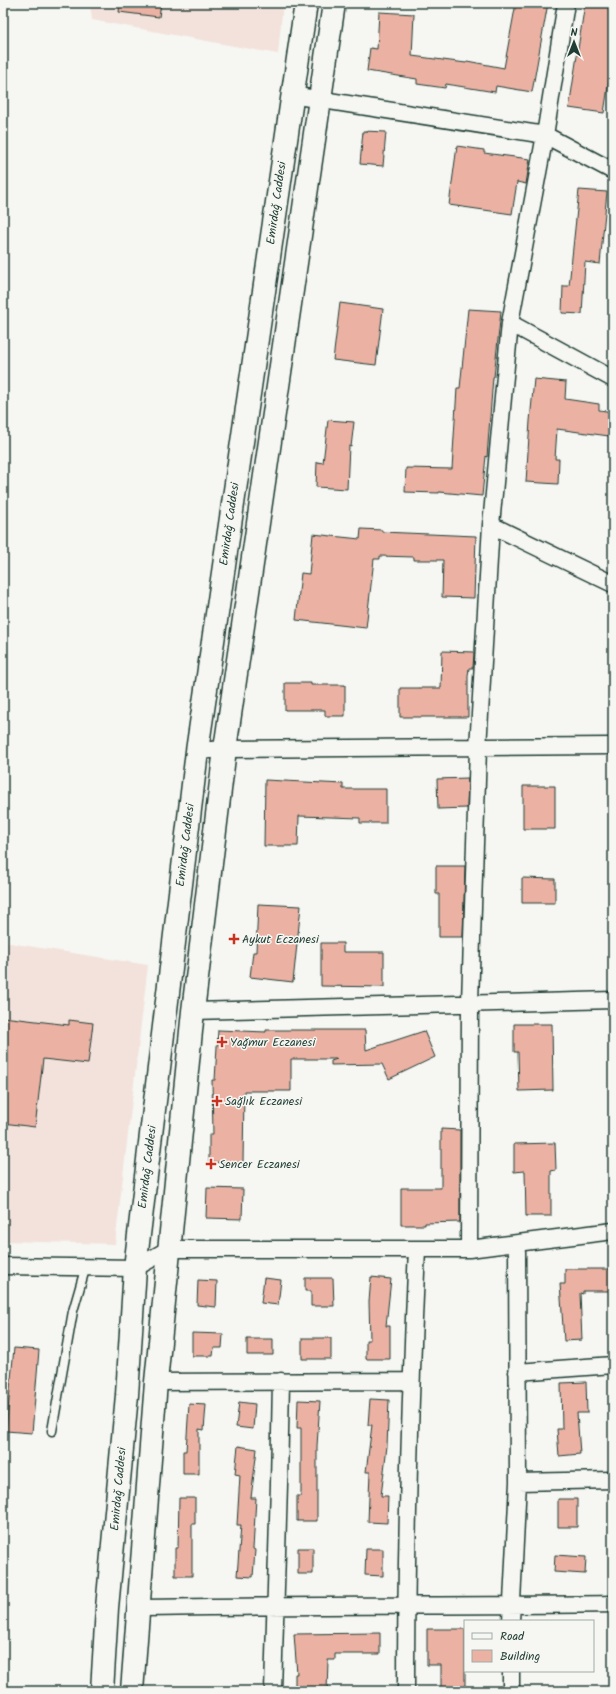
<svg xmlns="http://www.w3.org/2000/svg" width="616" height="1694" viewBox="0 0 616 1694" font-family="Kalam,sans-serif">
  <rect width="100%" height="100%" fill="#f6f6f2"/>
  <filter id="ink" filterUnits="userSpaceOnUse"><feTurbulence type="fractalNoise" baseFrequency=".025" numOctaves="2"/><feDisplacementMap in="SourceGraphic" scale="8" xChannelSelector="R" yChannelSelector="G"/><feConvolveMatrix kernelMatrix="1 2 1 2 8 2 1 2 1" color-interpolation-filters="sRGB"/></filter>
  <g filter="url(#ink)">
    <path fill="#f3e2db" d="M 90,3 L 283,3 L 278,54 L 92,20 Z
      M 3,942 L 148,965 L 115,1244 L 3,1241 Z"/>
    <path fill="#ebb2a4" stroke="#1f3d34" d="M 120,3 L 161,3 L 159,17 L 119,12 Z
      M 516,3 L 548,3 L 532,92 L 496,86 L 495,92 L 446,84 L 445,88 L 417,84 L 417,79 L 367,71 L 370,48 L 377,49 L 379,12 L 414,14 L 412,56 L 466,63 L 467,61 L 504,68 Z
      M 585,3 L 613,3 L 613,54 L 604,113 L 569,108 Z
      M 363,131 L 386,132 L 383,166 L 360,164 Z
      M 457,146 L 484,150 L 484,153 L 530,159 L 526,184 L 517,182 L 512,214 L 449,205 Z
      M 579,190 L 607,192 L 600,264 L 585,262 L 582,314 L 562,313 L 563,286 L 569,286 Z
      M 340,303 L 383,309 L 376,365 L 333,360 Z
      M 468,309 L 501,311 L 494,377 L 493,377 L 487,457 L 486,456 L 482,496 L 439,492 L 439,493 L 405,492 L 406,468 L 452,469 L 457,388 L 460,388 Z
      M 534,379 L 566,382 L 565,399 L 599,404 L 599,410 L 613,412 L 609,436 L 557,429 L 555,459 L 559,459 L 558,484 L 526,482 L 530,421 Z
      M 328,420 L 354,422 L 351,447 L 349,446 L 347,489 L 316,487 L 317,462 L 323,463 Z
      M 361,529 L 382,530 L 382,532 L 476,536 L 474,598 L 442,597 L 443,560 L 414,560 L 414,557 L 380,556 L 380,559 L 374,559 L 366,628 L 296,620 L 301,573 L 309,574 L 313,534 L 360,539 Z
      M 442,651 L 474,652 L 473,668 L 469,668 L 468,676 L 468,717 L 400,717 L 400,688 L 441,688 Z
      M 285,683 L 311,683 L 311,685 L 345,685 L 345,716 L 325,716 L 325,710 L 285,710 Z
      M 468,778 L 467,808 L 438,809 L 437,779 Z
      M 265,780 L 343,784 L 343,789 L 386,789 L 386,823 L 360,823 L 360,818 L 299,816 L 298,846 L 264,846 Z
      M 523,786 L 555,786 L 555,829 L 523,829 Z
      M 436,866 L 465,866 L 463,937 L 439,937 L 439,894 L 436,894 Z
      M 522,878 L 555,879 L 555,903 L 522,903 Z
      M 258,904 L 301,906 L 293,982 L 250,977 L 253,952 L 256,952 Z
      M 321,943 L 343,943 L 343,952 L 384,952 L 384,987 L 321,986 Z
      M 3,1017 L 69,1025 L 69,1020 L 93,1023 L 88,1064 L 43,1059 L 35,1127 L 3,1123 Z
      M 514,1024 L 552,1024 L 553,1090 L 519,1091 L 518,1052 L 514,1052 Z
      M 218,1030 L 266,1032 L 266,1030 L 365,1030 L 366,1050 L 424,1031 L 435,1057 L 389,1079 L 382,1064 L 331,1065 L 331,1061 L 337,1059 L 291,1059 L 291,1091 L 244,1091 L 243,1163 L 209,1162 L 209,1135 L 213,1135 L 212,1080 L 215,1080 Z
      M 441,1129 L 460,1130 L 460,1222 L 425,1223 L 425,1225 L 401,1225 L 401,1188 L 441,1188 Z
      M 555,1143 L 556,1170 L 551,1171 L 551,1216 L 526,1216 L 525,1171 L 514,1172 L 514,1144 Z
      M 207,1188 L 243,1189 L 242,1219 L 206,1218 Z
      M 565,1269 L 613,1269 L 613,1291 L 583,1291 L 583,1294 L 580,1293 L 582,1340 L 564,1341 L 560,1284 L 565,1284 Z
      M 371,1277 L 391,1279 L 386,1326 L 390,1326 L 390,1359 L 366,1359 L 366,1340 L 370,1340 L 369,1302 Z
      M 264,1278 L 281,1280 L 278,1305 L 261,1303 Z
      M 305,1278 L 333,1278 L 334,1306 L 311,1306 L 311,1291 L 305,1291 Z
      M 198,1280 L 217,1281 L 216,1307 L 197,1305 Z
      M 192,1333 L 223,1334 L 222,1348 L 214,1348 L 213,1356 L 192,1356 Z
      M 302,1338 L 331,1338 L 331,1359 L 302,1359 Z
      M 247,1339 L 273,1339 L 273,1355 L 247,1355 Z
      M 14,1348 L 39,1350 L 32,1433 L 6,1431 Z
      M 586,1382 L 587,1413 L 577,1413 L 580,1454 L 559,1456 L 557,1429 L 562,1429 L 561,1383 Z
      M 370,1399 L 389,1400 L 387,1446 L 381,1496 L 388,1496 L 387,1523 L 368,1522 L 370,1472 L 366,1472 L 372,1425 L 368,1425 Z
      M 298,1400 L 320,1401 L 317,1446 L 317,1521 L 297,1521 L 297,1496 L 301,1496 L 301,1428 L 297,1428 Z
      M 239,1402 L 255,1404 L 253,1429 L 236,1427 Z
      M 189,1404 L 206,1405 L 204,1430 L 199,1429 L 199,1474 L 183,1474 L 183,1451 L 186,1451 Z
      M 238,1446 L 257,1449 L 251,1498 L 256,1498 L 253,1549 L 255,1550 L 253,1577 L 237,1576 L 241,1525 L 237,1525 L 240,1475 L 235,1474 Z
      M 179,1498 L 195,1498 L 195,1524 L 192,1524 L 192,1576 L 175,1576 L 175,1548 L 178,1548 Z
      M 558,1499 L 577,1499 L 577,1527 L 558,1527 Z
      M 298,1548 L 313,1548 L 313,1574 L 298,1574 Z
      M 366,1549 L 383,1549 L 383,1576 L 365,1575 Z
      M 555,1555 L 586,1557 L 585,1574 L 554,1572 Z
      M 427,1629 L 465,1629 L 465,1691 L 441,1691 L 441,1665 L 427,1665 Z
      M 380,1633 L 380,1654 L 335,1654 L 335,1660 L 328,1660 L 327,1691 L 301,1691 L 301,1687 L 295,1687 L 295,1674 L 297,1674 L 294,1634 Z"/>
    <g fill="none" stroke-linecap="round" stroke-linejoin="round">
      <g stroke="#1f3d34" stroke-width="11">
        <path id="lane" d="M 52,1431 L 73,1311 L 86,1266"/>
      </g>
      <g stroke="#1f3d34" stroke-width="19">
        <path id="street" d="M 291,95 L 545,135 L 613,171
          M 510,323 L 613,379
          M 491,525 L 613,584
          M 197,751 L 225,749 L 613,746
          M 193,1011 L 613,1000
          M 469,1249 L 470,1003 L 478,748 L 491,525 L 510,323 L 545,135 L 566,3
          M 3,1266 L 135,1268 L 169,1249 L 469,1249 L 613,1231
          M 517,1372 L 613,1365
          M 156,1382 L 411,1381
          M 518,1482 L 613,1480
          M 138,1608 C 296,1605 455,1606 613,1604
          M 511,1621 L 518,1482 L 517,1243
          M 273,1691 L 279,1484 L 281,1381
          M 406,1691 C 406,1544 410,1397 417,1250
          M 511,1691 L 511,1671"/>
      </g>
      <g stroke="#1f3d34" stroke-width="25">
        <path id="secondary" d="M 102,1691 L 107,1608 L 127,1395 L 135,1268 L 197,751 L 306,3
          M 132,1691 L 156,1382 L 193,1011 L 225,749 L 334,3"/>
      </g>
      <use href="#lane" stroke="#f6f6f2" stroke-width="8"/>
      <use href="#street" stroke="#f6f6f2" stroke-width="16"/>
      <use href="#secondary" stroke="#f6f6f2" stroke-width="22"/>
    </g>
  </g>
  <g fill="#c8321e" stroke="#f6f6f2" stroke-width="1.5">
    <path d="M232 933h4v4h4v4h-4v4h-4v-4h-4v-4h4z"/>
    <path d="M220 1036h4v4h4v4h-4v4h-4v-4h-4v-4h4z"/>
    <path d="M215 1095h4v4h4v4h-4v4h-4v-4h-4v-4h4z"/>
    <path d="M209 1158h4v4h4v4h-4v4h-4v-4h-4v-4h4z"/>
  </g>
  <g text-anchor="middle" stroke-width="3" stroke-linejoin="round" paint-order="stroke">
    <g font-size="12" fill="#1f3d34" stroke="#f6f6f2">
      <text transform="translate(276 203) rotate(-82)" y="4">Emirdağ Caddesi</text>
      <text transform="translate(229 524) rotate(-82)" y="4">Emirdağ Caddesi</text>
      <text transform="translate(185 845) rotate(-83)" y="4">Emirdağ Caddesi</text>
      <text transform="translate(147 1167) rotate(-83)" y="4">Emirdağ Caddesi</text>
      <text transform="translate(118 1489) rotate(-85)" y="4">Emirdağ Caddesi</text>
    </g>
    <g font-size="12" fill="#1f3d34" stroke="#f6f6f2" text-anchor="start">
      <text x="242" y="943">Aykut Eczanesi</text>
      <text x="230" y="1046">Yağmur Eczanesi</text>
      <text x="225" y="1105">Sağlık Eczanesi</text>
      <text x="219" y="1168">Sencer Eczanesi</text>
    </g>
  </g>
  <rect width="616" height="1694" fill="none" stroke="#f6f6f2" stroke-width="16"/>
  <rect x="8" y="8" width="600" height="1678" fill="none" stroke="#1f3d34" stroke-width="1.5" filter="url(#ink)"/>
  <rect x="464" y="1620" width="130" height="52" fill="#f6f6f2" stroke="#a0aca6"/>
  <rect x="472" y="1633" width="20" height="6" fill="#f6f6f2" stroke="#a0aca6"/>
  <text x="500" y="1640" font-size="12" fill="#1f3d34">Road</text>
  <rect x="472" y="1650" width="20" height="12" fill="#ebb2a4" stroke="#a0aca6"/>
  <text x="500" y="1660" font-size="12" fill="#1f3d34">Building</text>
  <g transform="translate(574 42)" stroke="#f6f6f2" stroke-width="3" paint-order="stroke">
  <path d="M0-3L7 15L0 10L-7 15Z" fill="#1f3d34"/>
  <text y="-6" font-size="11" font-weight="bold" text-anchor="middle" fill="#1f3d34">N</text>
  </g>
</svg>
